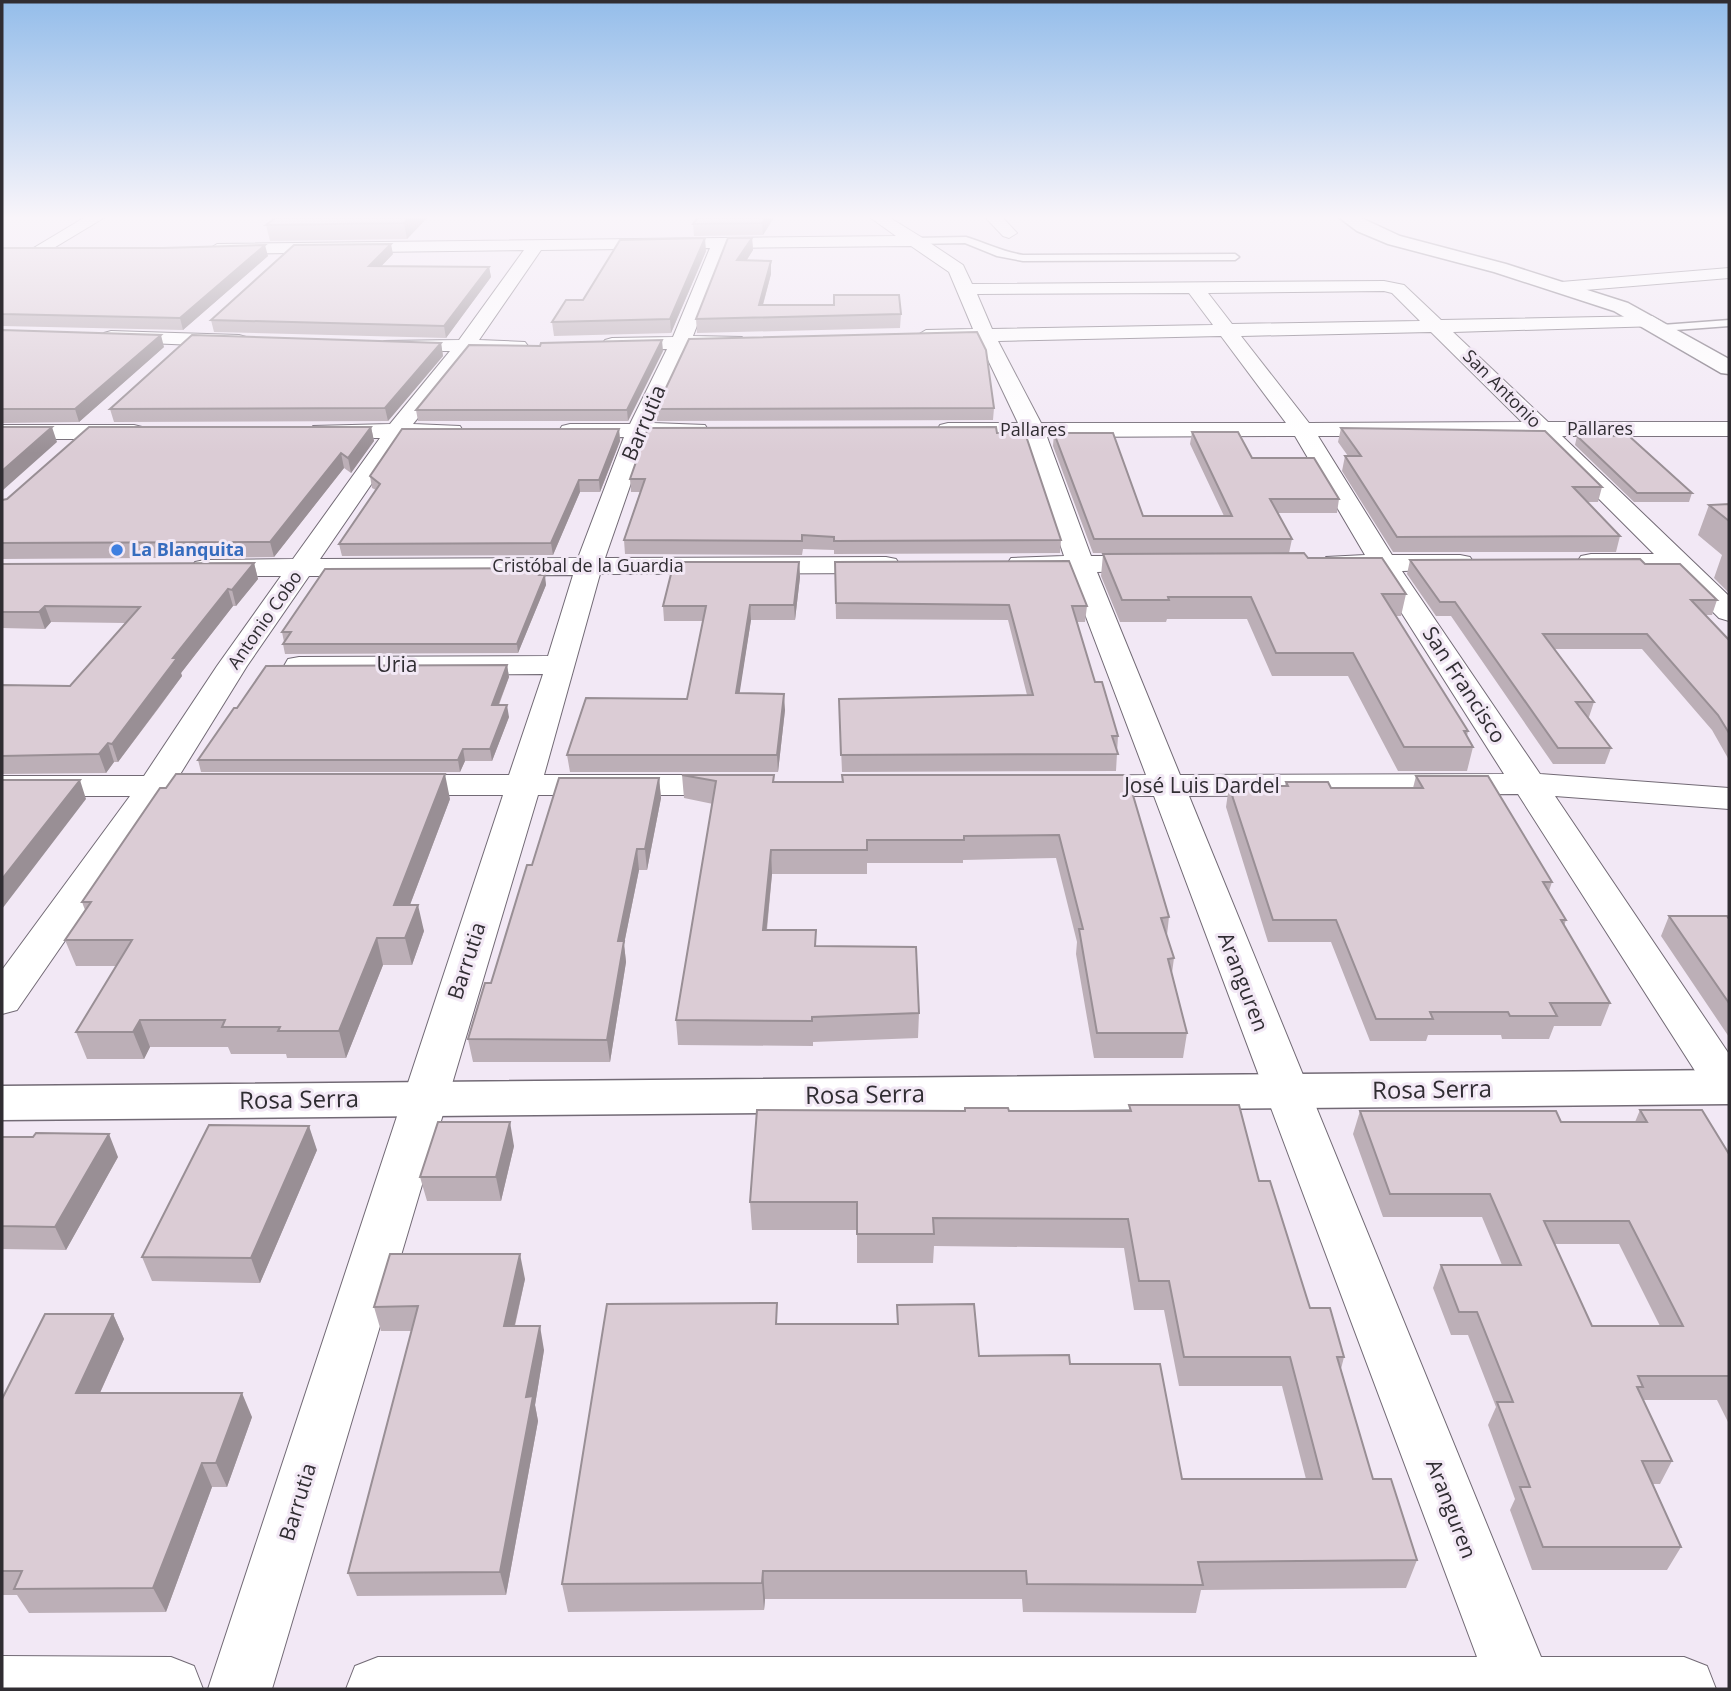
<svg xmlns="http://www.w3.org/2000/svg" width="1731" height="1691" viewBox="0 0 1731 1691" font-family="'Open Sans',sans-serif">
  <rect width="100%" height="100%" fill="#f2e8f5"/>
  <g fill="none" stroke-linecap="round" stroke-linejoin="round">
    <g stroke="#726a75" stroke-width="3">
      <path id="service" d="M 966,237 C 986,243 1003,252 1023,255 L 1235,254 L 1239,257 L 1235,260 L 1023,261 L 997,256 L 965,243 L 915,244 L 911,241 L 915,238 Z
        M 1729,320 L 1729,326 L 1662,331 L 1657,328 L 1662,325 Z"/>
    </g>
    <g stroke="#726a75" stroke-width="2">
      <path id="minor" d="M 87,216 L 107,216 L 2,279 L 2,267 Z
        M 868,216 L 887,216 L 921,237 L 963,265 L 972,284 L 1384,281 L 1404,285 L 1441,320 L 1652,316 L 1662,322 L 1659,326 L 1453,332 L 1548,422 L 1729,422 L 1729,436 L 1562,436 L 1729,596 L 1729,621 L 1719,618 L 1671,570 L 1591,570 L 1581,568 L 1577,562 L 1581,556 L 1591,554 L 1654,554 L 1536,436 L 1318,436 L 1392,555 L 1460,555 L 1470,557 L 1474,563 L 1470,569 L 1402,571 L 1540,774 L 1729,788 L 1729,809 L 1555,796 L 1729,1054 L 1729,1104 L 1713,1099 L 1518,794 L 1189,796 L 1541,1657 L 1684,1657 L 1707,1666 L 1716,1689 L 346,1689 L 355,1666 L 378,1657 L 1477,1657 L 1154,796 L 1081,796 L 1069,793 L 1064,786 L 1069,779 L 1081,776 L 1146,775 L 1069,572 L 1011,570 L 1007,564 L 1011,558 L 1064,556 L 1024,437 L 948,437 L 940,435 L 937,430 L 940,425 L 948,423 L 1018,423 L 979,341 L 926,342 L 916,336 L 926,330 L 973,329 L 949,272 L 911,246 L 727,248 L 693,336 L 742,337 L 745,341 L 742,345 L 735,347 L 688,348 L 653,423 L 705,425 L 708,430 L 705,435 L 647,437 L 605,558 L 886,557 L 896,559 L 900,565 L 896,571 L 886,573 L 600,574 L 544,775 L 732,775 L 744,778 L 749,785 L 744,792 L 732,795 L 538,795 L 272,1689 L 208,1689 L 503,795 L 398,795 L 386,792 L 381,785 L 386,778 L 398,775 L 509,775 L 543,674 L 299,675 L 288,673 L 284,666 L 288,659 L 299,657 L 548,656 L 573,575 L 309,576 L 247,666 L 179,776 L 218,776 L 230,779 L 235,786 L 230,793 L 218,796 L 165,796 L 17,1010 L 2,1014 L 2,970 L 130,796 L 2,796 L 2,776 L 144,776 L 217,666 L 281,576 L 205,576 L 195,574 L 191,568 L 195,562 L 205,560 L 293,559 L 380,438 L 321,438 L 313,436 L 310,431 L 313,426 L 390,424 L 450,351 L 391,351 L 384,349 L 381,345 L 384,341 L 459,340 L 524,250 L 217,254 L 209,249 L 217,244 L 896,236 ZM 710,248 L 673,337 L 612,338 L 605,340 L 602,344 L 605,348 L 612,350 L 667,349 L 630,424 L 570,424 L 562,426 L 559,431 L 562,436 L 570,438 L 624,437 L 578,558 L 320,559 L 403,438 L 460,436 L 463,431 L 460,426 L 413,424 L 471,352 L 525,350 L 528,346 L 525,342 L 479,340 L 541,250 ZM 1384,291 L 1392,293 L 1420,321 L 1232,324 L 1208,293 ZM 1189,293 L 1213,325 L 992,329 L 977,294 ZM 1431,332 L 1522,422 L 1309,423 L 1241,336 ZM 1221,336 L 1286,423 L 1041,423 L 998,341 ZM 1295,436 L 1365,555 L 1326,557 L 1322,563 L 1326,569 L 1375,571 L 1504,774 L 1180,775 L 1097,572 L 1162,570 L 1166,564 L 1162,558 L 1152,556 L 1091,556 L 1047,437 Z
        M 984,216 L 1001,216 L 1017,233 L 1009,238 L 1003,236 Z
        M 1729,268 L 1729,278 L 1561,292 L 1552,287 L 1561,282 Z
        M 111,331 L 239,335 L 246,337 L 249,341 L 246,345 L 239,347 L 104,341 L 101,337 L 104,333 Z
        M 2,425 L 134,425 L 142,427 L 145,432 L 142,437 L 134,439 L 2,439 Z
        M 2,1656 L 171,1657 L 194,1666 L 203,1689 L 2,1689 Z"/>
    </g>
    <g stroke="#726a75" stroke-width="3">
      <path id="tertiary" d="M 1729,1070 L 1729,1104 L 2,1120 L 2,1086 Z"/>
    </g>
    <g stroke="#726a75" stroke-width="3">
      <path id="secondary" d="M 1337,216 L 1357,216 L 1400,236 L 1506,264 L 1628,303 L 1729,359 L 1729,374 L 1721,373 L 1614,311 L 1494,272 L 1388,244 L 1357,231 Z"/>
    </g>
    <use href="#service" fill="#fff" fill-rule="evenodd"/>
    <use href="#minor" fill="#fff" fill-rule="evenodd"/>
    <use href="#tertiary" fill="#fff" fill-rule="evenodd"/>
    <use href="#secondary" fill="#fff" fill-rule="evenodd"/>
  </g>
  <path fill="#bcafb7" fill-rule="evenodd" d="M 429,216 L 407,239 L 270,241 L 266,225 Z
    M 775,216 L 763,235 L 694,236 L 693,224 Z
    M 752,238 L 753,250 L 746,261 L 771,274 L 763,305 L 901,314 L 900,328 L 697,333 L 696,319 Z
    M 2,248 L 268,256 L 183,330 L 2,326 Z
    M 706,251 L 671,333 L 554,336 L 552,322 L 583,300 Z
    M 393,254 L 381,266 L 489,267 L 491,277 L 446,338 L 214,332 L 211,320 Z
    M 2,330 L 164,347 L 79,422 L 2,423 Z
    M 441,343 L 443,356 L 388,421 L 114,422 L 110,409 Z
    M 663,351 L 628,421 L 418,421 L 416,410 Z
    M 994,408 L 993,420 L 657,421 L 656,409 Z
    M 371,427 L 374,441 L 351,473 L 344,468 L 274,557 L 2,559 L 2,500 Z
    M 1341,428 L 1602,487 L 1598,502 L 1587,502 L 1620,536 L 1616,552 L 1393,552 L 1342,471 L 1345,456 L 1348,456 L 1338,442 Z
    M 619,429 L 620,441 L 600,492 L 580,492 L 553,555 L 342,556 L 339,544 L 376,490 L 372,488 L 370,476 Z
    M 1192,432 L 1252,458 L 1339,499 L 1337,513 L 1278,513 L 1292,539 L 1289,553 L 1093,553 L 1053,446 L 1054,433 L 1143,516 L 1224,516 L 1190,444 Z
    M 997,433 L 1061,540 L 1060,553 L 834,554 L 834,550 L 803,549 L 802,555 L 625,554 L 624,540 L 640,492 L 631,492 L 630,479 Z
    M 1577,436 L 1692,493 L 1689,502 L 1634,502 L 1575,445 Z
    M 1729,504 L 1729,593 L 1714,578 L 1722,555 L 1698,535 L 1709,505 Z
    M 1103,554 L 1308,558 L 1406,594 L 1401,616 L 1396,616 L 1468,731 L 1467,736 L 1473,747 L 1467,771 L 1398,771 L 1348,676 L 1272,676 L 1247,619 L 1167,619 L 1166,622 L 1120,622 L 1101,576 Z
    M 1410,560 L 1645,564 L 1717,600 L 1712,615 L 1705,615 L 1729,640 L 1729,760 L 1712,730 L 1642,649 L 1554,649 L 1594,702 L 1589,717 L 1588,717 L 1611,748 L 1605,764 L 1553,764 L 1451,616 L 1436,616 L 1407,574 Z
    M 799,562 L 800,577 L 795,620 L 751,620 L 739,693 L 785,710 L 778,772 L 570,772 L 567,755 L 687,699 L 703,621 L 664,621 L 663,606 Z
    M 835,562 L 1087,606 L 1085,622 L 1076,622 L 1095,682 L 1118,736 L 1116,771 L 842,772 L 839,699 L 1027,695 L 1008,620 L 836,619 Z
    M 254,563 L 258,579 L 236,606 L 233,606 L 181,673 L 182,676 L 158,709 L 118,762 L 114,762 L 106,773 L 2,774 L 2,685 L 70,686 L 125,623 L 51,622 L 45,629 L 2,628 L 2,564 Z
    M 542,568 L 546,585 L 518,653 L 285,654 L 283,644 L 284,642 L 282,632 Z
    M 507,665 L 509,677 L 499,705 L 509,717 L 492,761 L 465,761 L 460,772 L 201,772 L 198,760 Z
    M 682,775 L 774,775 L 774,782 L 842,782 L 1127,775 L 1169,917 L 1167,935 L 1174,958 L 1172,973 L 1187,1033 L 1183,1058 L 1094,1058 L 1076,954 L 1077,942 L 1056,858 L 963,860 L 963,863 L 867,863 L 867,874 L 772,874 L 767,930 L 816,946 L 919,1013 L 918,1038 L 813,1042 L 813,1046 L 678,1045 L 676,1020 L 713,804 L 684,798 Z
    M 1416,776 L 1552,882 L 1549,891 L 1566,920 L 1564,926 L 1610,1003 L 1601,1026 L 1554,1026 L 1549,1039 L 1502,1039 L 1501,1035 L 1428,1035 L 1426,1041 L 1370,1041 L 1331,942 L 1268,942 L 1226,807 L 1229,786 L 1285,786 L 1286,782 L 1331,788 L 1413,788 Z
    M 659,778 L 661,798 L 647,870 L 639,870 L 624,944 L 626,962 L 610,1062 L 473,1062 L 468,1039 L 491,983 L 532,865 Z
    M 450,799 L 410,905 L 424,931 L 412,965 L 383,965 L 346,1058 L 287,1058 L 286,1054 L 231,1054 L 228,1047 L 150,1047 L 144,1059 L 87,1059 L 76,1032 L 116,966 L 76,966 L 65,940 L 85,910 L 82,902 Z
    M 1669,916 L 1729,919 L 1729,1037 L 1661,936 Z
    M 1129,1105 L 1259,1181 L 1310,1308 L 1344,1357 L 1341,1369 L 1373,1479 L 1417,1560 L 1406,1588 L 1201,1590 L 1196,1613 L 1023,1612 L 1022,1599 L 765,1599 L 764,1610 L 568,1612 L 562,1584 L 778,1324 L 897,1324 L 897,1305 L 979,1356 L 1070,1364 L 1182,1479 L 1306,1479 L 1282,1386 L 1179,1386 L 1164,1310 L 1134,1310 L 1124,1248 L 934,1246 L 933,1263 L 857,1263 L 857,1230 L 752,1230 L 750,1202 L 1009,1111 L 1129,1111 Z
    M 1640,1110 L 1729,1154 L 1729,1424 L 1717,1400 L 1643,1400 L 1672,1461 L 1660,1484 L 1653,1484 L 1681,1547 L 1667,1570 L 1532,1570 L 1510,1510 L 1515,1499 L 1488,1425 L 1496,1407 L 1468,1335 L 1451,1335 L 1433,1288 L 1441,1265 L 1502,1265 L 1482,1217 L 1383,1217 L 1353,1134 L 1360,1111 L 1561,1122 L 1635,1122 ZM 1555,1244 L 1619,1244 L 1660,1326 L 1592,1326 Z
    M 2,1137 L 118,1157 L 66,1250 L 2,1249 Z
    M 514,1146 L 501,1201 L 427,1201 L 420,1177 Z
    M 317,1150 L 260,1283 L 152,1281 L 142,1257 Z
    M 525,1279 L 515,1326 L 544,1350 L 535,1405 L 538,1421 L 506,1595 L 357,1596 L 348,1573 L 412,1331 L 381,1331 L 374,1307 Z
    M 113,1314 L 124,1339 L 100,1393 L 252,1417 L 227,1487 L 212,1487 L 166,1612 L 29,1613 L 17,1595 L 2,1595 L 2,1399 Z"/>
  <path fill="#998f95" d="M 411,216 L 429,216 L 407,239 L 404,223 Z
    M 767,216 L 775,216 L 763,235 L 762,223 Z
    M 705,238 L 706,251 L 671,333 L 670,319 Z
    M 752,238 L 753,250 L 738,274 L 737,260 Z
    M 391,244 L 393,254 L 371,277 L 369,266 Z
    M 265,245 L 268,256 L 183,330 L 180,318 Z
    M 771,261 L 771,274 L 759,319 L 759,305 Z
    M 489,267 L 491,277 L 446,338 L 444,326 Z
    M 161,335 L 164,347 L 79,422 L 75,409 Z
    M 662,340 L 663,351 L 628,421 L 627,410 Z
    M 441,343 L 443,356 L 388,421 L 385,408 Z
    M 52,427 L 57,442 L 2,491 L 2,471 Z
    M 371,427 L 374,441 L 351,473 L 348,458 Z
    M 619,429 L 620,441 L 600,492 L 599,480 Z
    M 341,453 L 344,468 L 274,557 L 270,542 Z
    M 579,480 L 580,492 L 553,555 L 551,543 Z
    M 799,562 L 800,577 L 795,620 L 794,605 Z
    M 254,563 L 258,579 L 236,606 L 232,590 Z
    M 545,575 L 546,585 L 518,653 L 517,644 Z
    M 228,589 L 233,606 L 181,673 L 182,676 L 118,762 L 112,744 L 173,658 Z
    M 750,605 L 751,620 L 737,710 L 736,693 Z
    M 45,606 L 51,622 L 45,629 L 39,612 Z
    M 507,665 L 509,677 L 494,716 L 492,705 Z
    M 784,694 L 785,710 L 778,772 L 777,755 Z
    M 507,705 L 509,717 L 492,761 L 490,749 Z
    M 108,743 L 114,762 L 106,773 L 99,754 Z
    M 463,749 L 465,761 L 460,772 L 458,760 Z
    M 445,774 L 450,799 L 400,931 L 394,905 Z
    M 659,778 L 661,798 L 647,870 L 645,849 Z
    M 80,780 L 86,799 L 2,909 L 2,879 Z
    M 637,849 L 639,870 L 624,944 L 626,962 L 610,1062 L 607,1040 L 618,941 Z
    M 771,850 L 772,874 L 764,954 L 763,930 Z
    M 418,905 L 424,931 L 412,965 L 405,938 Z
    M 377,938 L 383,965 L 346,1058 L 339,1031 Z
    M 140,1020 L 150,1047 L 144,1059 L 133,1032 Z
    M 510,1122 L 514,1146 L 501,1201 L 496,1177 Z
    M 309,1126 L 317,1150 L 260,1283 L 251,1258 Z
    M 109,1134 L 118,1157 L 66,1250 L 55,1227 Z
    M 520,1254 L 525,1279 L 509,1350 L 504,1326 Z
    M 113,1314 L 124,1339 L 89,1417 L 76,1393 Z
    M 540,1326 L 544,1350 L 535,1405 L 538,1421 L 506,1595 L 500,1572 L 526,1397 Z
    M 242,1393 L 252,1417 L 227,1487 L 216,1463 Z
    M 202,1463 L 212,1487 L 166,1612 L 153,1588 Z
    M 763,1571 L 765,1599 L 764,1610 L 762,1583 Z"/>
  <path fill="#dbccd5" stroke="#998f95" stroke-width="2" fill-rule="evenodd" d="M 278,216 L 411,216 L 404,223 L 266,225 Z
    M 699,216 L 767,216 L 762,223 L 693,224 Z
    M 705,238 L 670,319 L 552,322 L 566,300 L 583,300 L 620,240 Z
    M 728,238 L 752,238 L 737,260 L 771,261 L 759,305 L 834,305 L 834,295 L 899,295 L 901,314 L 696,319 Z
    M 391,244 L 369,266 L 489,267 L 444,326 L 211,320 L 294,245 Z
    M 265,245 L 180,318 L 2,314 L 2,248 L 163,248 Z
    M 2,330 L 161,335 L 75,409 L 2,409 Z
    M 977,332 L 986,350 L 994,408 L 656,409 L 689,339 Z
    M 192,335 L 441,343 L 385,408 L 110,409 Z
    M 662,340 L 627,410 L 416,410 L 469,345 L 540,346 L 541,343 Z
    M 2,427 L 52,427 L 2,471 Z
    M 89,427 L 371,427 L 348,458 L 341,453 L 270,542 L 2,543 L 2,500 L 7,499 Z
    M 996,427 L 997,433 L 1025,433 L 1061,540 L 834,541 L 834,537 L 802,535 L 802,541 L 624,540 L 645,479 L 630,479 L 648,428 Z
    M 1341,428 L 1545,431 L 1602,487 L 1573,487 L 1620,536 L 1397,537 L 1345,456 L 1361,456 Z
    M 402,429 L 619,429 L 599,480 L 579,480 L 551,543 L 339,544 L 380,484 L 370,476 Z
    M 1192,432 L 1238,432 L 1252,458 L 1314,458 L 1339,499 L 1270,499 L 1292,539 L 1094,539 L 1054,433 L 1113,433 L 1143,516 L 1232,516 Z
    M 1577,436 L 1629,436 L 1692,493 L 1637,493 Z
    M 1729,504 L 1729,521 L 1709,505 Z
    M 1304,553 L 1308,558 L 1382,558 L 1406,594 L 1382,594 L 1468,731 L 1464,731 L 1473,747 L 1404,747 L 1353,653 L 1276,653 L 1251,597 L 1168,597 L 1169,600 L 1122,600 L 1103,554 Z
    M 1640,559 L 1645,564 L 1680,564 L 1717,600 L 1691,600 L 1729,640 L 1729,733 L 1718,715 L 1647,634 L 1543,634 L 1594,702 L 1576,702 L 1611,748 L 1558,748 L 1455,602 L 1440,602 L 1410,560 Z
    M 1069,561 L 1087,606 L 1072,606 L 1095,682 L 1102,682 L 1118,736 L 1112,736 L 1118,754 L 841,755 L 839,699 L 1033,695 L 1009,605 L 836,603 L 835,562 Z
    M 674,562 L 799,562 L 794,605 L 750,605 L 736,693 L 784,694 L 777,755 L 567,755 L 586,698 L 687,699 L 706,606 L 663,606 Z
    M 254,563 L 232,590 L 228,589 L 173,658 L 177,658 L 152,691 L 112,744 L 108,743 L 99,754 L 2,756 L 2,685 L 70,686 L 140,607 L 45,606 L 39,612 L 2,612 L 2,564 Z
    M 542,568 L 539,575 L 545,575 L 517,644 L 283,644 L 291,632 L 282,632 L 325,569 Z
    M 507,665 L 492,705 L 507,705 L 490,749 L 463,749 L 458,760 L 198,760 L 234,708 L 237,708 L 266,666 Z
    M 176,774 L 445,774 L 394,905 L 418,905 L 405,938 L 377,938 L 339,1031 L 278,1031 L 280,1027 L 222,1027 L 225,1020 L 140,1020 L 133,1032 L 76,1032 L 132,940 L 65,940 L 91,902 L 82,902 L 160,788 L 166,788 Z
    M 682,775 L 774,775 L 773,782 L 843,782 L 842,775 L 1127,775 L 1169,917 L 1161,918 L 1174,958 L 1168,959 L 1187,1033 L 1097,1033 L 1079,929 L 1083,929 L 1059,835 L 964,836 L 964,840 L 867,840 L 867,850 L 771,850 L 763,930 L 816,930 L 815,946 L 916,947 L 919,1013 L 812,1017 L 812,1021 L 676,1020 L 716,781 Z
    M 1416,776 L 1488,776 L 1552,882 L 1543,882 L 1566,920 L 1561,920 L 1610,1003 L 1550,1003 L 1557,1016 L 1510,1016 L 1508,1012 L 1430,1012 L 1433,1019 L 1376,1019 L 1336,920 L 1273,920 L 1229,786 L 1288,786 L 1286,782 L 1328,782 L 1331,788 L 1423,788 Z
    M 559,778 L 659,778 L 645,849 L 637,849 L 618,941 L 624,941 L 607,1040 L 468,1039 L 485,983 L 491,983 L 527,865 L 532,865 Z
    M 2,780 L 80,780 L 2,879 Z
    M 1669,916 L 1727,916 L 1729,919 L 1729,1003 Z
    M 1129,1105 L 1239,1105 L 1259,1181 L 1270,1181 L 1310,1308 L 1330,1308 L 1344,1357 L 1337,1357 L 1373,1479 L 1391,1479 L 1417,1560 L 1198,1562 L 1203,1585 L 1027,1584 L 1026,1571 L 763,1571 L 762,1583 L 562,1584 L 607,1304 L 777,1303 L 776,1324 L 898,1324 L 897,1305 L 974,1304 L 979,1356 L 1069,1355 L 1070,1364 L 1160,1364 L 1182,1479 L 1322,1479 L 1290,1357 L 1184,1357 L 1169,1281 L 1139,1281 L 1128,1219 L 933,1218 L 934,1234 L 857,1234 L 857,1202 L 750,1202 L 757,1110 L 965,1111 L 965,1108 L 1008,1108 L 1009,1111 L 1131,1111 Z
    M 1640,1110 L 1702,1110 L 1729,1154 L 1729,1376 L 1638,1376 L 1643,1387 L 1637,1387 L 1672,1461 L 1642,1461 L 1681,1547 L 1543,1547 L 1520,1487 L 1530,1487 L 1497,1402 L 1513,1402 L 1477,1312 L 1459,1312 L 1441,1265 L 1521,1265 L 1490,1194 L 1390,1194 L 1360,1111 L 1556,1111 L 1561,1122 L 1647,1122 ZM 1544,1221 L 1629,1221 L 1683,1326 L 1592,1326 Z
    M 438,1122 L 510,1122 L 496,1177 L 420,1177 Z
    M 209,1125 L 309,1126 L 251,1258 L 142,1257 Z
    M 36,1133 L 109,1134 L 55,1227 L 2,1226 L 2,1137 L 33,1137 Z
    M 390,1254 L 520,1254 L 504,1326 L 540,1326 L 526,1397 L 533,1396 L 500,1572 L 348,1573 L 418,1306 L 374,1307 Z
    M 45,1314 L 113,1314 L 76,1393 L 242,1393 L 216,1463 L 202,1463 L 153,1588 L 14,1589 L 22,1571 L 2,1571 L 2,1399 Z"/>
  <linearGradient id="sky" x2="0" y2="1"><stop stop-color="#94bdea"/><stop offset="0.48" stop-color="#f9f5fa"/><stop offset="1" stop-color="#f9f5fa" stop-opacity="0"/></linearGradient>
  <rect width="1731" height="453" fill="url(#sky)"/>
  <circle fill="#3f7fe0" stroke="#f2e8f5" stroke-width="2.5" cx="117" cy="550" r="7"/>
  <g text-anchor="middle" stroke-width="6" stroke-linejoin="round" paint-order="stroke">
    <g font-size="18" fill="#302d32" stroke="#f2e8f5">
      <text transform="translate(1502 389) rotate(45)" y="6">San Antonio</text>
      <text x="1600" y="435">Pallares</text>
      <text x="1033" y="436">Pallares</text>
      <text x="588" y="572">Cristóbal de la Guardia</text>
      <text transform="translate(265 620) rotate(-55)" y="6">Antonio Cobo</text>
    </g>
    <g font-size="18" font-weight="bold" fill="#366cbe" stroke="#f2e8f5" text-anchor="start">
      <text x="131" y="556">La Blanquita</text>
    </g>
    <g font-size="21" fill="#302d32" stroke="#f2e8f5">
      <text transform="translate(644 423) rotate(-67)" y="7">Barrutia</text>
      <text x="397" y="672">Uria</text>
      <text transform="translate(1464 685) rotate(57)" y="7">San Francisco</text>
      <text x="1202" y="793">José Luis Dardel</text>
      <text transform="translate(467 961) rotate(-72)" y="7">Barrutia</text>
      <text transform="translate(1243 982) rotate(69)" y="7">Aranguren</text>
      <text transform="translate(298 1502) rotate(-73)" y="7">Barrutia</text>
      <text transform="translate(1451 1509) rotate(69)" y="7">Aranguren</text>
    </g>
    <g font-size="24" fill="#302d32" stroke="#f2e8f5">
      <text transform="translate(1432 1090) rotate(-1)" y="8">Rosa Serra</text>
      <text transform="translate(865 1095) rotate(-1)" y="8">Rosa Serra</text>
      <text transform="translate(299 1100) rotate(-1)" y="8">Rosa Serra</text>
    </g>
  </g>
  <rect width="1731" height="1691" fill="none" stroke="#302d32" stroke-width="7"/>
</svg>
